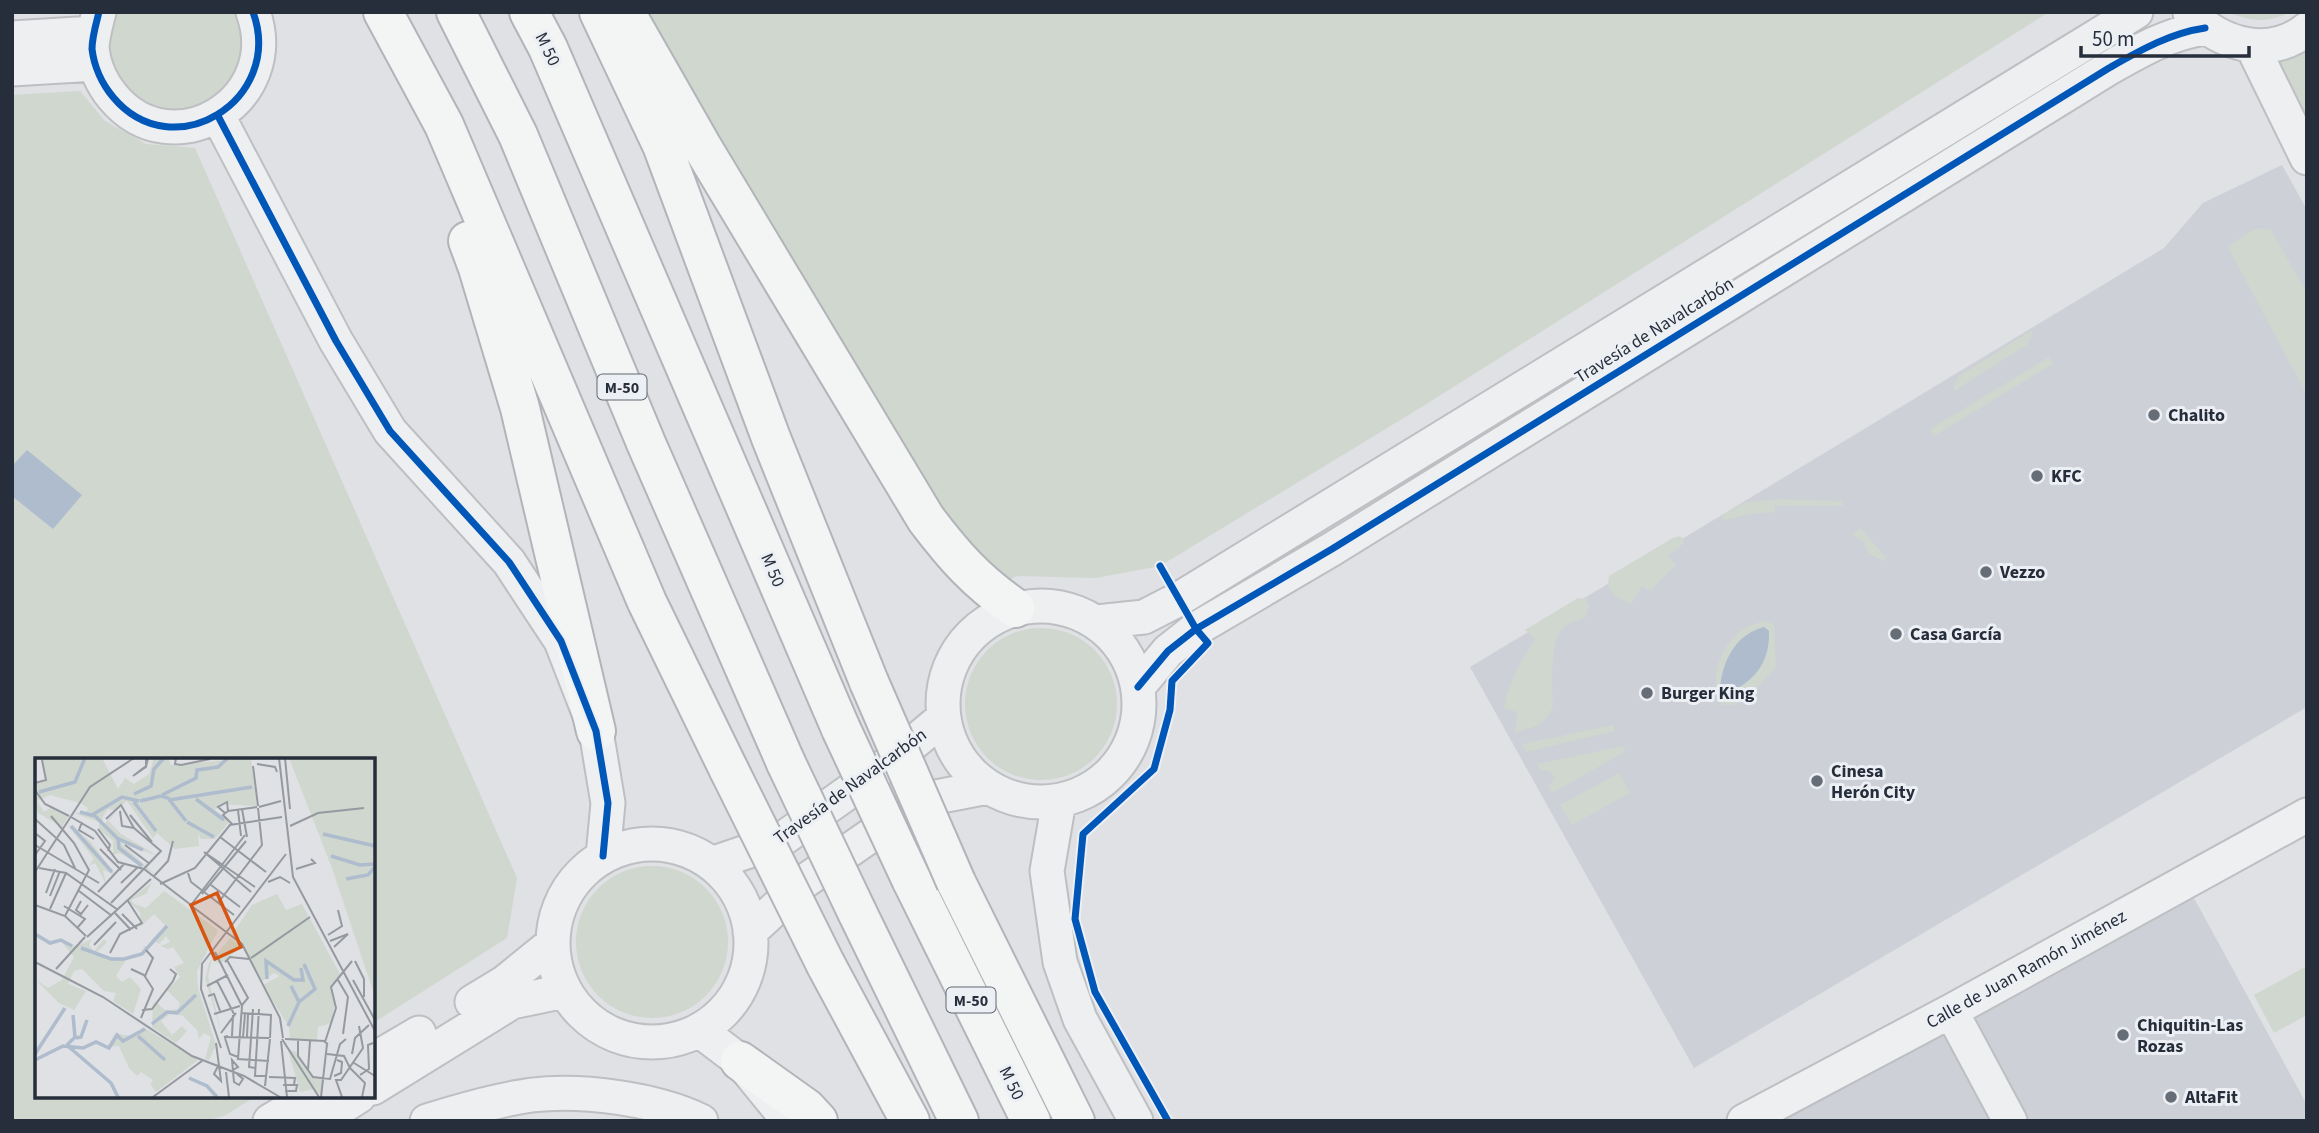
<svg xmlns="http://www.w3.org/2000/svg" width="2319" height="1133" viewBox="0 0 2319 1133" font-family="'Source Sans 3',sans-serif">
  <rect width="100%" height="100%" fill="#dfe1e4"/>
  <path fill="#cdd0d7" d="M 2282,165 L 2307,210 L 2307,707 L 1694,1068 L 1470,667 L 2164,248 L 2203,203 Z
    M 2189,889 L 2307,1105 L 2307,1121 L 1763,1121 Z"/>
  <path fill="#cfd7cf" d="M 109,12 L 243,12 L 248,26 L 236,83 L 189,113 L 148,109 L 112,77 L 103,30 Z
    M 625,12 L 2049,12 L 1420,408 L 1160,566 L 1096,578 L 1017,576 L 988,590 Z
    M 2228,12 L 2290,12 C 2269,24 2248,21 2228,12 Z
    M 2307,45 L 2307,123 L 2274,63 Z
    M 80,91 L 105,121 L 146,144 L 195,148 L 517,878 L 507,938 L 373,1023 L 373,760 L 37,760 L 37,1096 L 256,1096 L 224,1116 L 205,1121 L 12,1121 L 12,95 Z
    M 2260,228 L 2271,230 L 2307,293 L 2307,395 L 2228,247 L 2249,232 Z
    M 2032,330 L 2032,335 L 2027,345 L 1954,391 L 1954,385 L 1959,376 Z
    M 2049,357 L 2053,364 L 1934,436 L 1930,429 Z
    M 1781,499 L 1843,501 L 1842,506 L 1775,506 L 1775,512 L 1750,514 L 1725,520 L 1721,518 L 1723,514 L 1746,502 Z
    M 1860,528 L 1886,557 L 1884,561 L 1869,554 L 1862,540 L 1852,535 Z
    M 1680,536 L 1683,539 L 1683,544 L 1668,556 L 1676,565 L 1650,591 L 1642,586 L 1631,604 L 1614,596 L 1608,587 L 1609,576 L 1673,538 Z
    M 1578,598 L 1586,599 L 1589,606 L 1585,618 C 1577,621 1568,622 1561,630 C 1550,645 1552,688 1553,706 C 1546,725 1534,728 1515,732 L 1517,712 L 1504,708 C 1508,683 1521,661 1535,639 L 1525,630 Z
    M 1764,621 L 1774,624 L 1776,667 L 1747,699 L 1734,705 L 1721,705 C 1709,682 1718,650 1738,633 C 1744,627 1755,624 1764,621 Z
    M965 704a76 76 0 1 1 152 0a76 76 0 1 1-152 0Z
    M 1613,725 L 1615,731 L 1526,752 L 1522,744 Z
    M 1623,746 L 1625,749 L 1623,753 L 1552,793 L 1548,786 L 1552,783 L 1554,777 L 1550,771 L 1540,770 L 1537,764 Z
    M 1619,773 L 1630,793 L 1572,825 L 1560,805 Z
    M576 942a76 76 0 1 1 152 0a76 76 0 1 1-152 0Z
    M 2307,966 L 2307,1015 L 2274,1033 L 2254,995 Z"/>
  <path fill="#aebcce" d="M 27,450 L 82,495 L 53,529 L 12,496 L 12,466 Z
    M 1764,627 L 1769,631 C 1770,662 1755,681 1728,693 L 1720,689 C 1722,661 1736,634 1764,627 Z"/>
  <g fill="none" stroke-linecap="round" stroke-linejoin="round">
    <g stroke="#bdbfc2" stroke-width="37">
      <path id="minor" d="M 99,12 C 96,24 92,37 92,49 C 94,66 102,84 113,97 C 173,169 285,100 253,12
        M 2190,13 C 2220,44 2269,60 2307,29
        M 12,38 L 94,33
        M 2252,46 L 2307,158
        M 12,69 L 95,64
        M 218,116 L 336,341 L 390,431 L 509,562 L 561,641 L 596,731 L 608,803 L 603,856
        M943 704a98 98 0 1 1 196 0a98 98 0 1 1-196 0Z
        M 1097,622 L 1144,617 L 1179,599 L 2136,12
        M 1138,687 L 1168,651 L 1196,629 L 1332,549 L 2109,68 C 2139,51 2170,33 2205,28
        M 1059,801 L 1047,871 L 1060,962 L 1080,1019 L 1136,1121
        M553 943a99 99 0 1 1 198 0a99 99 0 1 1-198 0Z
        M 714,863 L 781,840 L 892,761 L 943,718
        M 750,932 L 805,881 L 909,809 L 936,797 L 988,787
        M 472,1002 L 505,982 L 552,944
        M 1951,1011 L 2010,1121
        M 699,1030 L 740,1061 L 789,1121
        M 373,1060 L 419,1033
        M 373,1088 L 512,1002 L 565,991
        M 270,1121 L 312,1096
        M 320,1121 L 359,1096
        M 427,1121 C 462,1110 496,1100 532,1095 C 582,1089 656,1099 701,1121
        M 1744,1121 L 1951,1011 L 2307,815"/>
    </g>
    <g stroke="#b1b4b9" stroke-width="42">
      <path id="highway" d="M 383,12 L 444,125 L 647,602 L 729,770
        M 456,12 L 518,135 L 646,443 L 786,763
        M 529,12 L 548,48 L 841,729
        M 599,12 L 662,145 L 771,438 L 869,682
        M 625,12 L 701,145 L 926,519 C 954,556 976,581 1015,608
        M 468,241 L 478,268 L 520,408 L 596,731
        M 911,879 L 1031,1121
        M 956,882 L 1075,1121
        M 857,912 L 959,1121
        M 826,965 L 910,1121
        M 740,1061 L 806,1108 L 818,1121"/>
    </g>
    <use href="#minor" stroke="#eeeff0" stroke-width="33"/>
    <use href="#highway" stroke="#f3f4f4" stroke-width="38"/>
    <g stroke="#b1b4b9" stroke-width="42" stroke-linecap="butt">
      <path id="highway-bridge" d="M 869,682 L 956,882
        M 841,729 L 911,879
        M 786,763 L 857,912
        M 729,770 L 826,965"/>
    </g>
    <use href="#highway-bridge" stroke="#f3f4f4" stroke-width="38"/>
    <g stroke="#eceff4" stroke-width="11">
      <path id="cycleway" d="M 99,12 C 96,24 92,37 92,49 C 94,66 102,84 113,97 C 173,169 285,100 253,12
        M 218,116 L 336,341 L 390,431 L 509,562 L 561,641 L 596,731 L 608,803 L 603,856
        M 1160,566 L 1196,629 L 1208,643 L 1172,681 L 1170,710 L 1154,769 L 1083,834 L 1075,919 L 1095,992 L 1168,1121
        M 1138,687 L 1168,651 L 1196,629 L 1332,549 L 2109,68 C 2139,51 2170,33 2205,28"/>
    </g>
    <use href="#cycleway" stroke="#0057b8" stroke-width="7"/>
  </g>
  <g fill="#676d76" stroke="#eceff4" stroke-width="2.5">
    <circle cx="2154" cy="415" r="7"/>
    <circle cx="2037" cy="476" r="7"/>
    <circle cx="1986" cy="572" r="7"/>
    <circle cx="1896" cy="634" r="7"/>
    <circle cx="1647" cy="693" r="7"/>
    <circle cx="1817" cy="781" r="7"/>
    <circle cx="2123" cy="1035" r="7"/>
    <circle cx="2171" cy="1097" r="7"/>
  </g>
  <g text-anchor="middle" stroke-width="6" stroke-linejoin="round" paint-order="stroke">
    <g fill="#eceff4" stroke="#626872" stroke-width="2">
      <rect x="597.5" y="374.5" width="49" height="25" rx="5"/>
      <rect x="946.5" y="987.5" width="49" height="25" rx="5"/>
    </g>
    <g font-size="16" font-weight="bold" fill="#272e3b">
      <text x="622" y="393">M-50</text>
      <text x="971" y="1006">M-50</text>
    </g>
    <g font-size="18" fill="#272e3b" stroke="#eceff4">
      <text transform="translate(548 49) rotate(64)" y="6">M 50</text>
      <text transform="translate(1654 330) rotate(-32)" y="6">Travesía de Navalcarbón</text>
      <text transform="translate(773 570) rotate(67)" y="6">M 50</text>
      <text transform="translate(850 786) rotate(-36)" y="6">Travesía de Navalcarbón</text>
      <text transform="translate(2026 969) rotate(-29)" y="6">Calle de Juan Ramón Jiménez</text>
      <text transform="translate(1012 1083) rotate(64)" y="6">M 50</text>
    </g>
    <g font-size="18" font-weight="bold" fill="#272e3b" stroke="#eceff4" text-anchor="start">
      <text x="2168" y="421">Chalito</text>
      <text x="2051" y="482">KFC</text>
      <text x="2000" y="578">Vezzo</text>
      <text x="1910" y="640">Casa García</text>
      <text x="1661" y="699">Burger King</text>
      <text x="1831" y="777">Cinesa<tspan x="1831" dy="21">Herón City</tspan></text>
      <text x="2137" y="1031">Chiquitin-Las<tspan x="2137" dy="21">Rozas</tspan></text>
      <text x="2185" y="1103">AltaFit</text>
    </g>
  </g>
  <g transform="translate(35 758)">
    <rect width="340" height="340" fill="#dfe1e4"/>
    <path d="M 7,0 L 67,0 L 83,31 L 90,20 L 99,26 L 114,16 L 119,0 L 133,0 L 136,7 L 216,0 L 222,48 L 185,46 L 180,52 L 195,63 L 180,81 L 166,81 L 163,76 L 164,88 L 140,91 L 122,75 L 118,80 L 92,43 L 79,52 L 73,51 L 67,60 L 69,66 L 81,54 L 74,63 L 86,76 L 123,98 L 85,85 L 120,116 L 85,95 L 78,97 L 78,83 L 64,71 L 64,64 L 39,55 L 51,54 L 53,50 L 45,45 L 15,37 L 2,43 L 9,54 L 15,50 L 33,59 L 27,69 L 0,53 L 0,26 L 11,23 ZM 254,0 L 339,0 L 339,236 L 297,110 ZM 32,66 L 56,84 L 80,117 L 68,112 L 71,126 L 60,105 L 54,108 L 59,101 ZM 117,124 L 111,136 L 96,142 L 99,146 L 111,150 L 129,133 L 183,172 L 162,213 L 163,230 L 181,287 L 174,302 L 170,301 L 176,279 L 169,275 L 164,281 L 162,272 L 148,258 L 136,255 L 126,263 L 137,277 L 147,268 L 152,273 L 141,285 L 117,269 L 118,246 L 145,219 L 139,209 L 149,205 L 138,189 L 133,191 L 126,188 L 135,184 L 131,178 L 124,186 L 119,183 L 114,190 L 108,190 L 108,197 L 92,200 L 81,218 L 87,224 L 95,219 L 106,231 L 98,256 L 78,243 L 81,235 L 69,233 L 47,211 L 39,213 L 33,226 L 51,233 L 39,252 L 24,245 L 0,221 L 13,230 L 27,222 L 39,199 L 24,181 L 41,188 L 57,181 L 54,187 L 59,193 L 69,181 L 72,184 L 62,194 L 78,201 L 91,200 L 107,194 L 108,190 L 109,188 L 114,188 L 117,181 L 131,168 L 119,156 L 105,169 L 105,154 L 93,143 ZM 131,231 L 145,245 L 143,251 L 131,253 L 121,244 ZM 242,136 L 251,152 L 267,146 L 305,216 L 295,229 L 300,244 L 296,265 L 283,269 L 282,282 L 255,281 L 254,269 L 228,227 L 245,218 L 239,215 L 227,223 L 200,172 L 217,147 ZM 195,180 L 207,189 L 185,206 L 177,202 L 173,218 L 186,273 L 170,221 L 174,205 ZM 108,269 L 163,302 L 121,334 L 115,326 L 118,322 L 106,314 L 102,318 L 94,310 L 84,288 L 72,289 L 80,276 L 100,278 ZM 253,292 L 262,294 L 278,319 L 289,321 L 287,338 L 279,331 L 265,334 Z" fill="#cfd7cf" fill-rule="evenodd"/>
    <path fill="none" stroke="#aebcce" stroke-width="3.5" d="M 4,34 L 40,24 L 50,0M 99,36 L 116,28 L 119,11 L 129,0M 127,37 L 161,20 L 162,12 L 183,9 L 193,0M 126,38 L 133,40 L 151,63M 161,41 L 189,62M 134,42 L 217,29M 105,43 L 126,38M 99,44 L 121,73M 45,54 L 60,58 L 82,80 L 108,92M 57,57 L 87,39 L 104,43M 152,64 L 179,79M 36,68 L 77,114M 288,76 L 340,88M 83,80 L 84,90 L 107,108M 296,98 L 325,107 L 340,106M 311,121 L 333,117 L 340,109M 0,176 L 15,185 L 26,182 L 37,188M 46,190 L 76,201 L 89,201 L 107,196 L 132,168M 232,221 L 231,203 L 259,222 L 268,222 L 266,210M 264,244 L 280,231 L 269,206M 117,266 L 132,254 L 142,255 L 161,237M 253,268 L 264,244 L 256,228M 103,278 L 130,302M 41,280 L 46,279 L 52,262M 32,287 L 40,279 L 38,257M 34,289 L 76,325 L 83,339M 0,296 L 30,250M 0,302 L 28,288 L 48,290 L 61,284 L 74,290 L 82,277 L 88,283 L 110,271M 154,320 L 172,328 L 182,339"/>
    <path fill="none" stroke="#9599a0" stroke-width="2" d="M 111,0 L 111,8 L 98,18 L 111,9 L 113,0M 141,0 L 140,6 L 146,7 L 175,1M 244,0 L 258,119 L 340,273M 250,0 L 255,51M 222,6 L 240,9 L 242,14M 218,8 L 223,48M 0,25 L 11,22 L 7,2M 0,32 L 10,46 L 34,58M 224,49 L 246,43M 207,51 L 212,79M 203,52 L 206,78M 85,53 L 87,68 L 99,70M 193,53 L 222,49M 190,55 L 183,49 L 192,44 L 193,53 L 188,57 L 197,66M 95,57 L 117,84M 16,58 L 39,85 L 54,112 L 30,158M 36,59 L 60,73 L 83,104 L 109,111 L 156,147M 0,61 L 29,87 L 40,110M 71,61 L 86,47 L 99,70 L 126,93 L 76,145M 47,64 L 44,72 L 59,81M 255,68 L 283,55 L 329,50M 63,71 L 75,87 L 73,93M 0,75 L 10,83 L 0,97M 185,79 L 231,114M 0,87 L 64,125M 90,87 L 115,106M 65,91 L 86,112M 4,110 L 31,115 L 83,152M 261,111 L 280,105 L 276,101M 0,114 L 55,29 L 99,0M 153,115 L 156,124 L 199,157M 119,118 L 133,103 L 138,83M 233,124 L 245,119 L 255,125M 86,125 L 103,109M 125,126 L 160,110 L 195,67 L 247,59M 176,127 L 205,149M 44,133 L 77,158M 63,134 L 89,106M 216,134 L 169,94 L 220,129M 11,135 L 20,111M 167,136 L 211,83M 15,138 L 25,113M 46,143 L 41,152 L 46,156 L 53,147M 183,145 L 227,87 L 223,50M 0,147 L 30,158 L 51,178M 156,147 L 210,77M 29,148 L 50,161 L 43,169M 158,149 L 207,186 L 245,260 L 248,280M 15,151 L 31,115M 80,155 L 96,172M 87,156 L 102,171M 293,177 L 307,168 L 303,152M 52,179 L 116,121M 295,183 L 313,176 L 299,189M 59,187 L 81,164M 180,194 L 207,248 L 203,301 L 234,303M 75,195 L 85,176 L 107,165 L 93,143M 216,200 L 275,159M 192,202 L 213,240 L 207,247M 320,203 L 329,221 L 329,239M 0,204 L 68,239 L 157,298 L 209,318 L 245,339M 190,204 L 195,199 L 214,201M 21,211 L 50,179M 96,211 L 109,217 L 118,231 L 106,260M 110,218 L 118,200 L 111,192M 303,222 L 313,239 L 308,276M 318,222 L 340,262M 182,223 L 199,256M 172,228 L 193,217M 173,238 L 179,236 L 185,253M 218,251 L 214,309 L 220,310M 224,251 L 220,318 L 231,318M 107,252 L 117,251 L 138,223 L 141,216 L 135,211M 206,255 L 236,257 L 235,280M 179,256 L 205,248M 186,275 L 201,255M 193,278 L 189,279 L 234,280M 197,278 L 198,257M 208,279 L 210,256M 212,279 L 213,256M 190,280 L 195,296 L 203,299M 247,281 L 284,339M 250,281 L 290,283M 263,282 L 263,298 L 278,319 L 295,321 L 305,286 L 311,281M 246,283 L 252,339M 181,285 L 186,323 L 179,316 L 183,308M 293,286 L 290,284 L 301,250 L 296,229 L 317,203M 186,290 L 166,231 L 167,206 L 251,96M 292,296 L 309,298 L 315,310M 317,296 L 320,280 L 334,267M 319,305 L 340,318M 315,310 L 330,325 L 327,339M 198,312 L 203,309 L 197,302 L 199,324 L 204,327 L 208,321 L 202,316M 273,312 L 275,283M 191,314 L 194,339M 325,317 L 334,311 L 333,287 L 338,285M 299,318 L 306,315 L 307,304 L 302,302M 234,319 L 260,320 L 259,327M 248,327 L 262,327 L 261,333 L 250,333M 230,328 L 235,281M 118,339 L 167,303M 286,339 L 292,286M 307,339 L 301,322 L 306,322 L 328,290 L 324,268"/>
    <path fill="#d55511" fill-opacity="0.15" stroke="#d55511" stroke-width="3.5" d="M 182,135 L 206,189 L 180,201 L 156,147 Z"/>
    <rect width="340" height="340" fill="none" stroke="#272e3b" stroke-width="3.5"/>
  </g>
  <rect width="2319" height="1133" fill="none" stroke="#272e3b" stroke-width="28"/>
  <path d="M2081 46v10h168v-10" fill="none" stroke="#272e3b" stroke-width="3.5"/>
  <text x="2092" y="46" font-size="21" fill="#272e3b" stroke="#eceff4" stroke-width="5" paint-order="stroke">50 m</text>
</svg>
